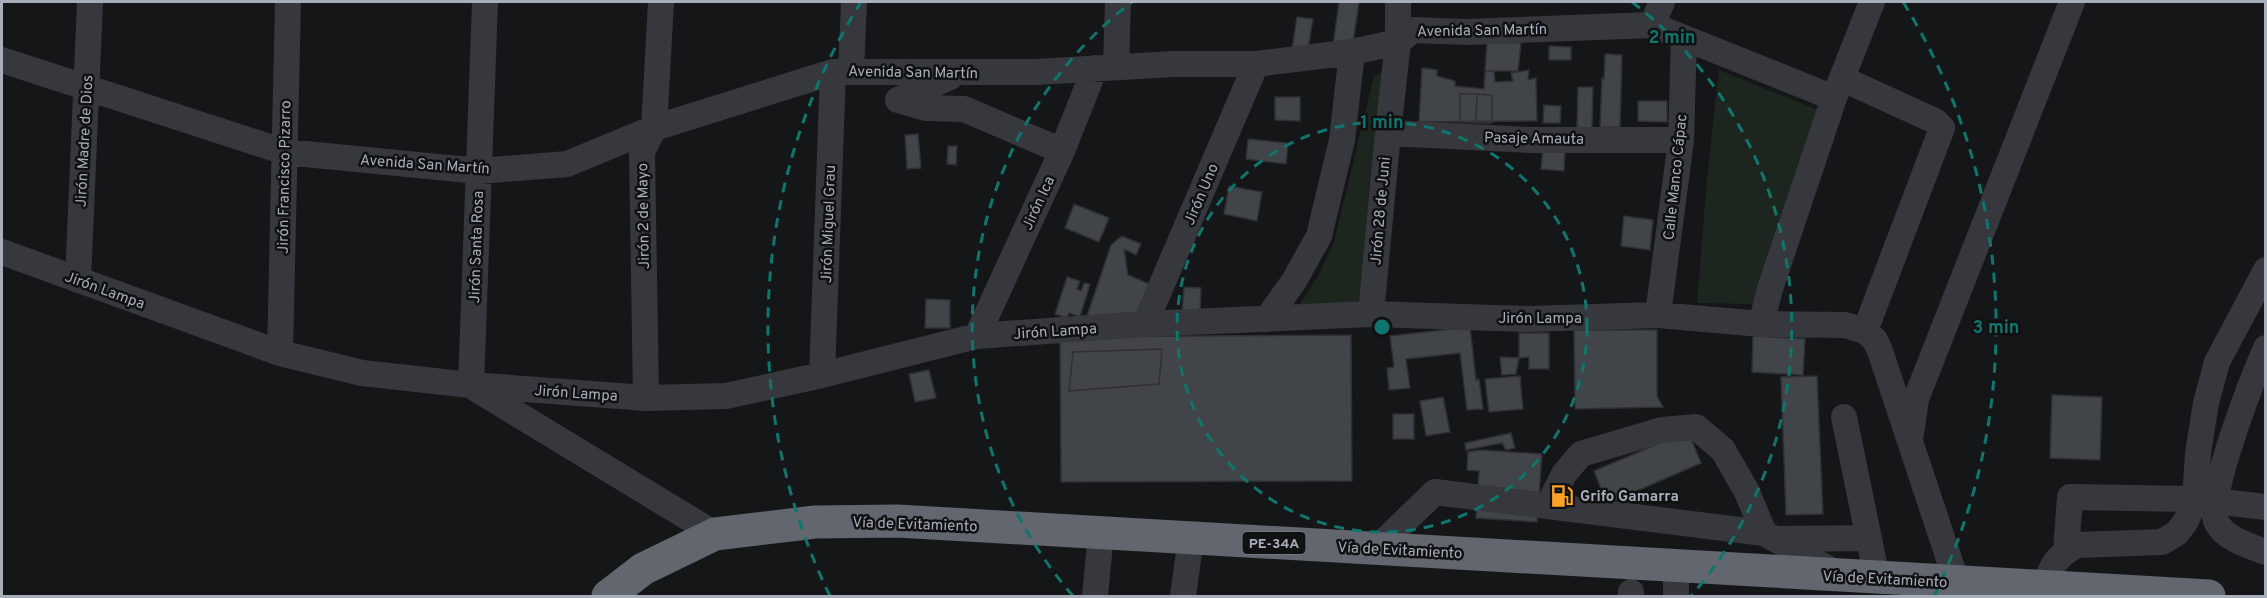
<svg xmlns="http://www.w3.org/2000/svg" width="2267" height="598" viewBox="0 0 2267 598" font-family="Overpass,sans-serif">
  <rect width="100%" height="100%" fill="#151618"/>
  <path fill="#1d261e" d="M 1393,68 L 1362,307 L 1299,305 L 1318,276 L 1334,242 L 1374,76 Z
    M 1719,70 L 1823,112 L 1754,304 L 1697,303 L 1707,178 Z"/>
  <path fill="#414448" stroke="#2f3034" stroke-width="1.5" d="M 1339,2 L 1359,2 L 1353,43 L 1333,46 Z
    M 1297,17 L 1313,19 L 1308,48 L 1292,49 Z
    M 1487,42 L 1521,43 L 1518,71 L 1485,71 Z
    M 1549,46 L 1571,47 L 1571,60 L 1549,60 Z
    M 1605,54 L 1622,55 L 1620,127 L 1600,127 L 1602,78 L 1604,79 Z
    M 1422,68 L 1437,70 L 1437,76 L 1455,81 L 1455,86 L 1484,89 L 1485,71 L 1494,71 L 1495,82 L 1513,81 L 1511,73 L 1529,70 L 1528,80 L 1536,78 L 1537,121 L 1419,122 Z
    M 1578,87 L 1593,87 L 1592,128 L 1577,128 Z
    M 1460,94 L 1477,94 L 1476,123 L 1460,122 Z
    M 1477,94 L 1492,95 L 1492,123 L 1476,123 Z
    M 1275,97 L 1300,97 L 1300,121 L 1275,120 Z
    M 1638,101 L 1667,101 L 1667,122 L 1638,121 Z
    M 1544,105 L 1561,106 L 1560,123 L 1543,123 Z
    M 918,134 L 921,168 L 907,169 L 905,135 Z
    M 1248,139 L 1288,143 L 1286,164 L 1246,159 Z
    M 948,146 L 957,146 L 956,165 L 947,164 Z
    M 1543,148 L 1565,150 L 1564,171 L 1541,169 Z
    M 1229,186 L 1262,192 L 1257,221 L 1224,214 Z
    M 1074,204 L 1109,218 L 1099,242 L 1065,228 Z
    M 1624,216 L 1653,220 L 1650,250 L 1621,246 Z
    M 1122,236 L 1141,244 L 1136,255 L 1124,249 L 1128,275 L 1154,286 L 1142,314 L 1087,316 L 1111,245 Z
    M 1067,277 L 1080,281 L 1077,289 L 1081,291 L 1084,283 L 1090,284 L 1080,317 L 1069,313 L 1067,318 L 1055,314 Z
    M 1184,287 L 1201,288 L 1200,314 L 1182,313 Z
    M 926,299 L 950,300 L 950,328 L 925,328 Z
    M 1470,327 L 1476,380 L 1479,379 L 1483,409 L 1467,410 L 1460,353 L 1406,359 L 1410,388 L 1389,390 L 1387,368 L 1394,367 L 1390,336 Z
    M 1574,330 L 1657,330 L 1657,396 L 1663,407 L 1575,409 Z
    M 1519,333 L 1549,333 L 1549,369 L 1529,369 L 1529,357 L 1519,358 Z
    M 1351,335 L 1352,481 L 1061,482 L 1060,337 Z
    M 1753,336 L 1805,339 L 1803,375 L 1752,372 Z
    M 1162,349 L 1159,384 L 1069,391 L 1073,352 Z
    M 1500,357 L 1519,358 L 1516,374 L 1502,375 Z
    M 929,370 L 936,398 L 915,402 L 909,374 Z
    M 1520,376 L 1523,409 L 1489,412 L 1485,379 Z
    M 1817,376 L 1823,514 L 1786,515 L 1781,377 Z
    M 2052,395 L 2102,397 L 2100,460 L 2050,458 Z
    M 1443,397 L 1450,432 L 1426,436 L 1420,401 Z
    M 1393,414 L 1414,414 L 1414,439 L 1393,439 Z
    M 1688,431 L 1701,463 L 1607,504 L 1594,471 Z
    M 1511,433 L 1515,448 L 1506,450 L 1502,443 L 1466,450 L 1465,443 Z
    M 1481,450 L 1542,454 L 1537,522 L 1476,518 L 1479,471 L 1467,470 L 1468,452 Z"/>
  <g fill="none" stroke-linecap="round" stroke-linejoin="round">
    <path stroke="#36383d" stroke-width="26" d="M 1652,25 L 1662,2
      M 2,60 L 285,152 L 479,171 L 567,164 L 654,128 L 833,72 L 1036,72 L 1173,64 L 1256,64 L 1352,52 L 1398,42 L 1413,30 L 1466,32 L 1652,25 L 1834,98
      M 1116,67 L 1118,2
      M 851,71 L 854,2
      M 950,77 L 898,100 L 926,108 L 964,109 L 1062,151
      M 1843,79 L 1935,121 L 1942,128 L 1865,331
      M 1388,133 L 1531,140 L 1681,140
      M 2,252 L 280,353 L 362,373 L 471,385 L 646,398 L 726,396 L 822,375 L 977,336 L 1145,324 L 1371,314 L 1528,319 L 1658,315 L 1761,324 L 1845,325 L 1865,331 L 1875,340 L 1880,351 L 1957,583
      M 78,280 L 90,2
      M 1371,314 L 1388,133 L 1398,42 L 1398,2
      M 1658,315 L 1681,140 L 1684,38
      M 1267,319 L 1294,281 L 1319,236 L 1342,140 L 1352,52
      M 1145,324 L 1256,64
      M 1761,324 L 1770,289 L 1834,98 L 1872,2
      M 977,336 L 1062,151 L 1095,68
      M 2266,348 C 2254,375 2206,497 2216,521 C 2223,538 2249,546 2266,552
      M 280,353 L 288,2
      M 822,375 L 833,72
      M 471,385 L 485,2
      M 476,389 L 715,534
      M 646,398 L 642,152 L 654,128 L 661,2
      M 1844,417 L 1877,578
      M 1911,434 L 1916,399 L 2072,2
      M 1548,506 L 1564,474 L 1581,454 L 1662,430 L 1696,427 L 1723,450 L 1747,492 L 1764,533
      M 1778,539 L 1869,538
      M 1376,549 L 1435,492 L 1764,533 L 1838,574
      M 2066,551 L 2070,497 L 2195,499 L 2266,507
      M 2044,588 C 2052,565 2054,558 2077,545 L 2162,542 L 2177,533 L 2186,521 L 2195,499 L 2198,453 L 2206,403 L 2217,362 L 2266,270
      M 1095,596 L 1101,533
      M 1183,596 L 1191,538
      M 1631,596 L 1631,592
      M 1676,596 L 1676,566"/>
    <path stroke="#62666e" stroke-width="33" d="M 608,596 L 643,569 L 715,534 L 815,522 L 897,521 L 2209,596"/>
  </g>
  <g fill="none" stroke="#0f766e" stroke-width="3" stroke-dasharray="10 8">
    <circle cx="1382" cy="327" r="205"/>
    <path d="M1073 596A410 410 0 0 1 1132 2M1632 2A410 410 0 0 1 1691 596"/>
    <path d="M830 596A614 614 0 0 1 861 2M1903 2A614 614 0 0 1 1934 596"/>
  </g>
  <defs>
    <g id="fuel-bare" transform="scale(1.8)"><path d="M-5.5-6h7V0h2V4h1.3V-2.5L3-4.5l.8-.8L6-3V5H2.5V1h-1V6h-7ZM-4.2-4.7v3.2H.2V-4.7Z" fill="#fea227" stroke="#111113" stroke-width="2.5" paint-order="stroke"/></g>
  </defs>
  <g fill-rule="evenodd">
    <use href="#fuel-bare" x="1562" y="496"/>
  </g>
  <g text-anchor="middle" stroke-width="5" stroke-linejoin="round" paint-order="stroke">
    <rect fill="#111113" stroke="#7a7f87" stroke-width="1.5" x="1242.5" y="532" width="63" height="22" rx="4.5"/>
    <g font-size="14" font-weight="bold" fill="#a7aeb9">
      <text x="1274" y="548">PE-34A</text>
    </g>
    <g font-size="15" fill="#a7aeb9" stroke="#111113">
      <text transform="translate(1482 30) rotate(-1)" y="5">Avenida San Martín</text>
      <text transform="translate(913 72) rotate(1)" y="5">Avenida San Martín</text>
      <text transform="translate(1534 138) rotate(1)" y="5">Pasaje Amauta</text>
      <text transform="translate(84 141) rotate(-87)" y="5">Jirón Madre de Dios</text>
      <text transform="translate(425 164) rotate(4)" y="5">Avenida San Martín</text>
      <text transform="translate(284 177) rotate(-89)" y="5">Jirón Francisco Pizarro</text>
      <text transform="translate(1675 177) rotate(-84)" y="5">Calle Manco Cápac</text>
      <text transform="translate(1201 194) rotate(-67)" y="5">Jirón Uno</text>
      <text transform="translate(1038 203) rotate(-65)" y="5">Jirón Ica</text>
      <text transform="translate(1380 211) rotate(-85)" y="5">Jirón 28 de Juni</text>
      <text transform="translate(643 216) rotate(-91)" y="5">Jirón 2 de Mayo</text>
      <text transform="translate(828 224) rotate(-88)" y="5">Jirón Miguel Grau</text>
      <text transform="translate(476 247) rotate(-88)" y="5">Jirón Santa Rosa</text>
      <text transform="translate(105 290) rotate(20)" y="5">Jirón Lampa</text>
      <text x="1540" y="323">Jirón Lampa</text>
      <text transform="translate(1055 331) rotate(-4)" y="5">Jirón Lampa</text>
      <text transform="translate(576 393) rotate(4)" y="5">Jirón Lampa</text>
      <text transform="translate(915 524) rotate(2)" y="5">Vía de Evitamiento</text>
      <text transform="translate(1400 550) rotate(3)" y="5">Vía de Evitamiento</text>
      <text transform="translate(1885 579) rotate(3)" y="5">Vía de Evitamiento</text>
    </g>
    <g font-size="15" font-weight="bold" fill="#a7aeb9" stroke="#111113" text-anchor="start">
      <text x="1580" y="501">Grifo Gamarra</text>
    </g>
  </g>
  <circle cx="1382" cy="327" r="9" fill="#0f766e" stroke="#111113" stroke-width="3"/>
  <g font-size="18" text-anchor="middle" font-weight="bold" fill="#0f766e" stroke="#111113" stroke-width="5" stroke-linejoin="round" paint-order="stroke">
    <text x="1672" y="43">2 min</text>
    <text x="1382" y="128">1 min</text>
    <text x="1996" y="333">3 min</text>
  </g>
  <rect width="2267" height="598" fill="none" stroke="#a7aeb9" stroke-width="6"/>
</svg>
